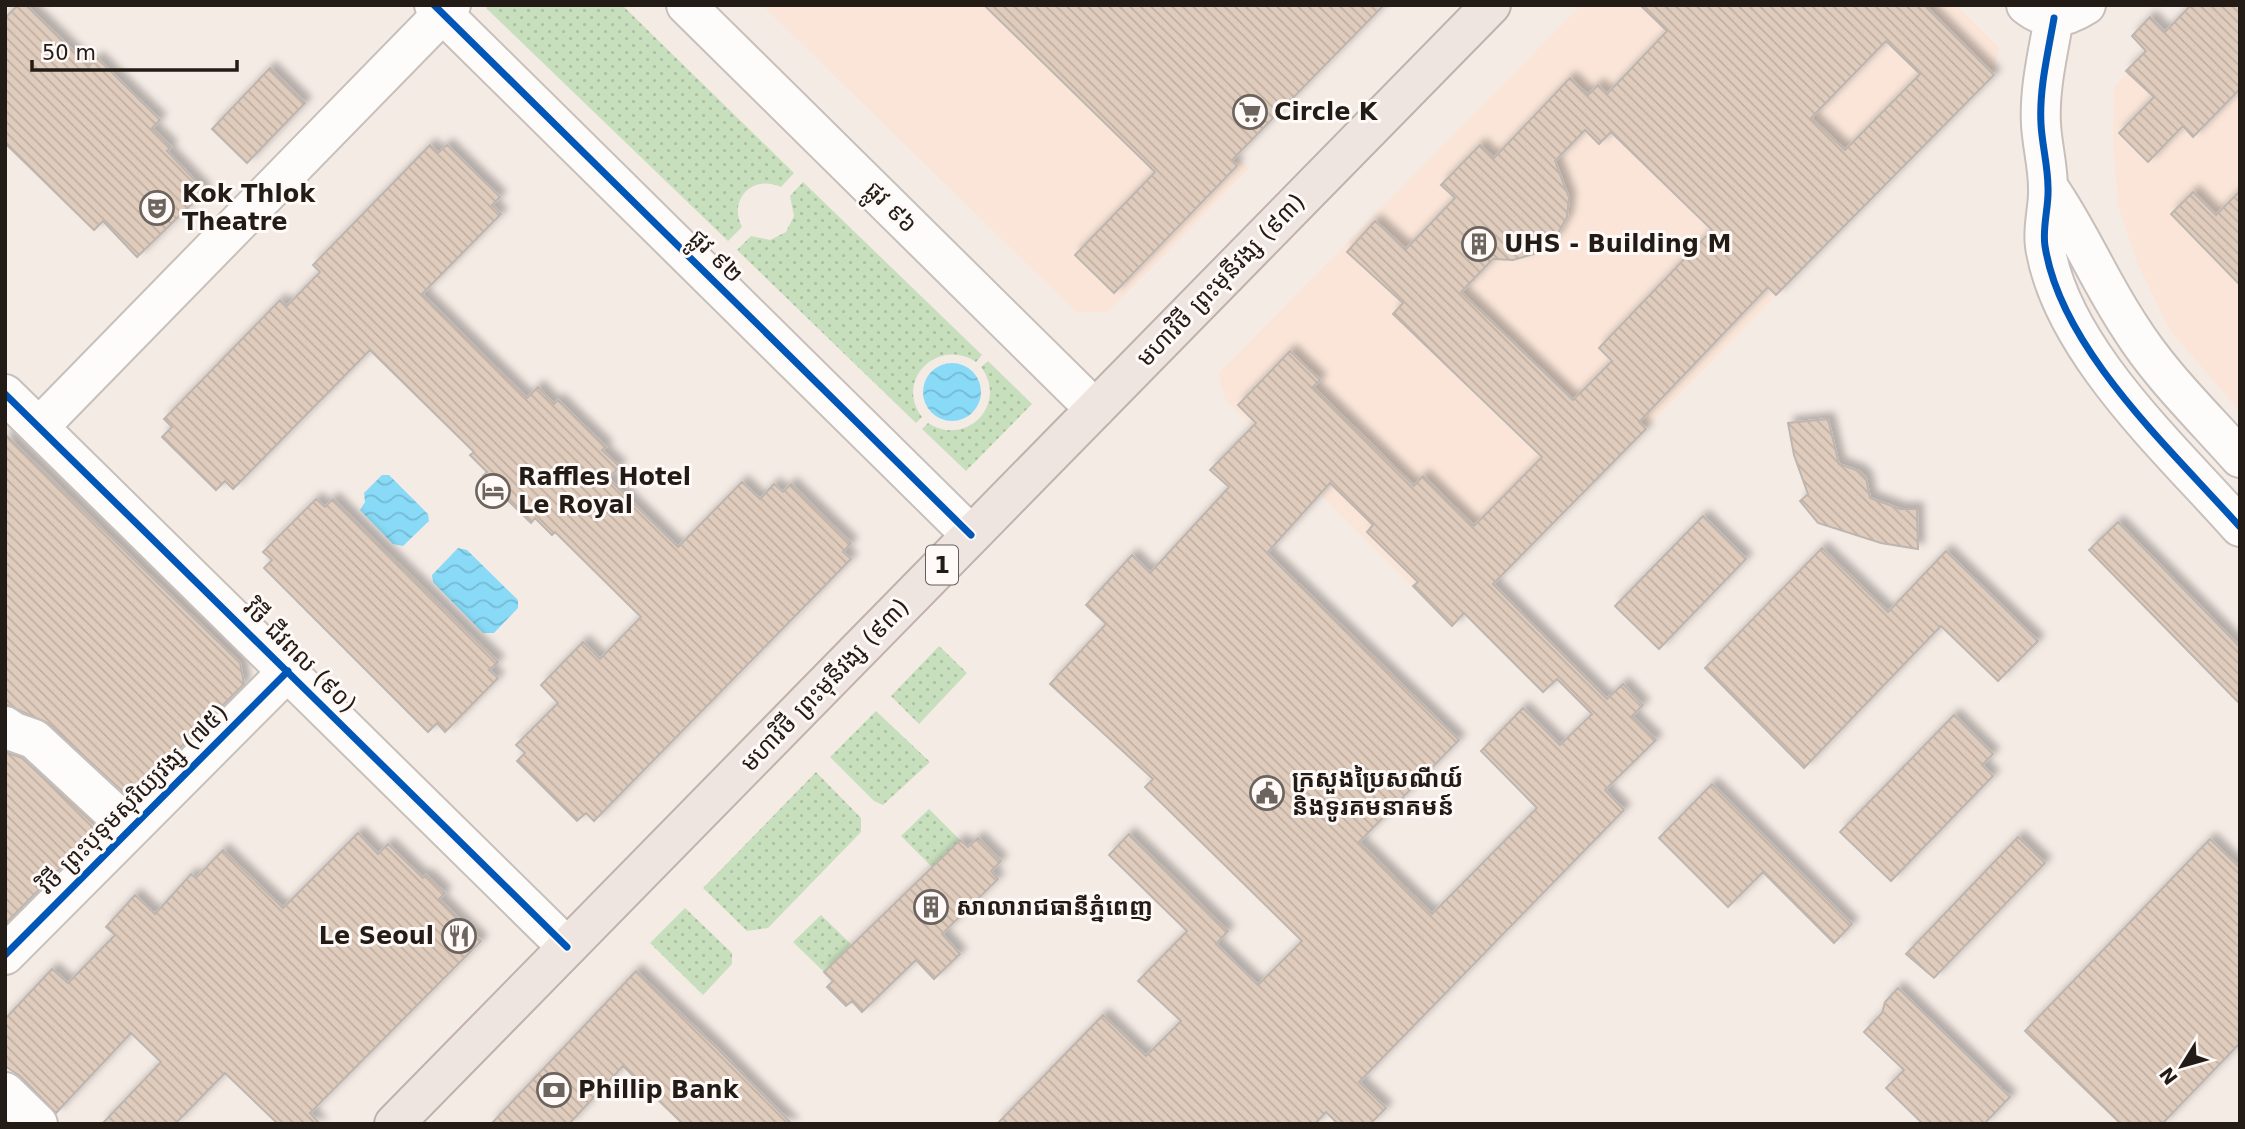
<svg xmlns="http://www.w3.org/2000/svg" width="2245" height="1129" viewBox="0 0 2245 1129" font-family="'DejaVu Sans','Noto Sans Khmer',sans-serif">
  <defs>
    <pattern id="grass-dots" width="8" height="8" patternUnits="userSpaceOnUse" patternTransform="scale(1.75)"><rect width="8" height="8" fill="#c7dfbc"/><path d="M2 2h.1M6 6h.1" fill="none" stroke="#abbfa1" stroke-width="1.8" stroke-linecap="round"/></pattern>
    <pattern id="water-waves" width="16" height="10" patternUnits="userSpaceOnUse" patternTransform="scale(1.75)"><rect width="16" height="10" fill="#88daf7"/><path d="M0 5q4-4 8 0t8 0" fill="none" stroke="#75bad3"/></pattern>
    <pattern id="building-back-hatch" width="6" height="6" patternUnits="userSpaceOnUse" patternTransform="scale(1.75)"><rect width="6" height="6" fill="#e0ccbd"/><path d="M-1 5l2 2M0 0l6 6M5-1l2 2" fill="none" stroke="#c0afa2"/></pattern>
    <filter id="shadow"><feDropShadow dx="6" dy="-6" stdDeviation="3.5" flood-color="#0004"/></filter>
  </defs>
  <rect width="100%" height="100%" fill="#f5ebe5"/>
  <path fill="#fae5d8" d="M 762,5 L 1081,5 L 1249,169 L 1108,312 L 1076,312 Z
    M 1581,5 L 1956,5 L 1999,48 L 1993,75 L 1452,626 L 1225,399 L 1218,374 Z
    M 2191,5 L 2240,5 L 2240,412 L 2169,329 L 2137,262 L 2118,205 L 2113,146 L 2114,87 Z"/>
  <path fill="url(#grass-dots)" d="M 489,5 L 622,5 L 794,173 L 781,187 C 752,174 728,200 742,227 L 728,241 L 486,8 Z
    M 803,182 L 982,355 L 976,362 C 938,337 894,380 922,417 L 916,423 L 737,250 L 751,236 L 770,240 L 786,232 L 794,216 L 790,196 Z
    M 988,361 L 1032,404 L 966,471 L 922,429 L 928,423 C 966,448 1009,404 981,367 Z
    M 939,646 L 967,673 L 919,724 L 891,696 Z
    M 876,711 L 930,762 L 883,805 L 874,801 L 830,757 Z
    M 816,772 L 861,818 L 861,832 L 768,928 L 747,931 L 703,888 Z
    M 929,809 L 960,840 L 932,867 L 901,836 Z
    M 685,908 L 732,953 L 732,964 L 703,995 L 650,943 Z
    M 821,915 L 852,945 L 824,972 L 793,942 Z"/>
  <path fill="url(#water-waves)" d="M923 392a29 29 0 1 1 58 0a29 29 0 1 1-58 0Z
    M 382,475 L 389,475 L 428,514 L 429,521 L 403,546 L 393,544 L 360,510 L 365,502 L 364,493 Z
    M 458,548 L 467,550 L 518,600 L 518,608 L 494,633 L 483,633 L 433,582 L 432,575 Z"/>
  <path fill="url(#building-back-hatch)" stroke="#bdb6b0" stroke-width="2" fill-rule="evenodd" filter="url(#shadow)" d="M 18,5 L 26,5 L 89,66 L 97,58 L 160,120 L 152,128 L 171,147 L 167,151 L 205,191 L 137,257 L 103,221 L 94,230 L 5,143 L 5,18 Z
    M 984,5 L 1384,5 L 1232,160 L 1237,166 L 1114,293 L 1075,255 L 1155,172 Z
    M 1640,5 L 1924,5 L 1994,75 L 1776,295 L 1768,287 L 1639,422 L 1646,429 L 1493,584 L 1607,699 L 1623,684 L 1643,705 L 1632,716 L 1656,740 L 1605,790 L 1624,810 L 1359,1082 L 1386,1108 L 1370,1124 L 1338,1124 L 1326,1112 L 1315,1124 L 997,1124 L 1103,1015 L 1146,1056 L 1181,1021 L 1138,981 L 1187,931 L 1109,855 L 1129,834 L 1228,931 L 1216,944 L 1258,985 L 1302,941 L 1145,787 L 1153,779 L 1050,684 L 1106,624 L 1086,605 L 1132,555 L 1150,573 L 1229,487 L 1210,470 L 1256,423 L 1238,405 L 1290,351 L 1320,380 L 1313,387 L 1414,486 L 1423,476 L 1474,526 L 1542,457 L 1393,314 L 1403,303 L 1347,252 L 1375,221 L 1406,249 L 1455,198 L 1441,185 L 1480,145 L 1494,158 L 1570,78 L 1588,95 L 1598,85 L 1607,94 L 1667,31 ZM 1886,41 L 1920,74 L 1845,150 L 1811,118 ZM 1585,130 L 1599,144 L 1611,132 L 1712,230 L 1599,348 L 1612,361 L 1573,400 L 1461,292 L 1493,259 L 1513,260 L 1537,253 L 1556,237 L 1567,217 L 1569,198 L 1555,161 ZM 1330,483 L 1373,525 L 1367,532 L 1418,582 L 1413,586 L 1452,626 L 1464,613 L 1543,692 L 1557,679 L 1592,714 L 1560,745 L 1523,708 L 1481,751 L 1537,808 L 1432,914 L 1359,842 L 1459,740 L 1267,553 Z
    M 2191,5 L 2240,5 L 2240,89 L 2193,137 L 2183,126 L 2148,162 L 2119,133 L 2154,97 L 2126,71 L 2146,51 L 2132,36 L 2150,17 L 2165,32 Z
    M 270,68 L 305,103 L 247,163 L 212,129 Z
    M 430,145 L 438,153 L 447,145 L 500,197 L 492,205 L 501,214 L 422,294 L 527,398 L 538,387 L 554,404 L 558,400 L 606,447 L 602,450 L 620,467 L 608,478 L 678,547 L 742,482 L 760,499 L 774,484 L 783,492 L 791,484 L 851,543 L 843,552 L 851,559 L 594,821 L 586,813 L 577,821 L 517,761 L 525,753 L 516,745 L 558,703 L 541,685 L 583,642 L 600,659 L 641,617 L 555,532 L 552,535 L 535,518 L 531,523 L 483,476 L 487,472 L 470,455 L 474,452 L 370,350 L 233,489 L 225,481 L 216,490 L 162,437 L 172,427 L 164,419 L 280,300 L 287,306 L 320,272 L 313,265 Z
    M 2240,191 L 2240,285 L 2171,214 L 2193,192 L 2216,215 Z
    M 1828,419 L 1839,464 L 1859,471 L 1866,478 L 1870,498 L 1900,509 L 1917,509 L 1918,549 L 1881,543 L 1818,523 L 1800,501 L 1808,494 L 1794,455 L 1788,423 Z
    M 5,434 L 240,663 L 244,684 L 130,798 L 48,723 L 5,704 Z
    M 316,499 L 325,507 L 333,499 L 498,662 L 489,670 L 498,678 L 445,732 L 437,723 L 428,732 L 264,568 L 272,560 L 263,552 Z
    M 1703,516 L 1746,559 L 1659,649 L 1615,606 Z
    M 2118,522 L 2240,647 L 2240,704 L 2089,550 Z
    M 1822,548 L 1888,612 L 1946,551 L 2038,641 L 1998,681 L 1941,626 L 1804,768 L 1705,668 Z
    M 1954,715 L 1993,754 L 1982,765 L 1993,776 L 1891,881 L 1840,832 Z
    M 5,752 L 22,758 L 99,829 L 5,924 Z
    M 1712,784 L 1852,924 L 1834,943 L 1763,872 L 1728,907 L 1659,838 Z
    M 358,833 L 378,854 L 388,844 L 423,878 L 426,875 L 445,893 L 439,899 L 481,941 L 310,1113 L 320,1124 L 278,1124 L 225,1073 L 175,1124 L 102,1124 L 161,1062 L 131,1033 L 56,1113 L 20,1076 L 5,1066 L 5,1019 L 52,969 L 68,983 L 115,935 L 106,927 L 135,895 L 155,914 L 191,874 L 196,878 L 223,850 L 283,908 Z
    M 2018,837 L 2045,863 L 1934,978 L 1906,954 Z
    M 978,838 L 1001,861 L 991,871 L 998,879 L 942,934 L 960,954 L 934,979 L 916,960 L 862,1012 L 852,1001 L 846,1006 L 827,987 L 833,981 L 824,972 L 960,840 L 968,847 Z
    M 2210,839 L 2240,868 L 2240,1043 L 2162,1124 L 2121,1124 L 2025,1031 Z
    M 636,971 L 717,1048 L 792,1124 L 683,1124 L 623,1066 L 569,1124 L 491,1124 Z
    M 1898,988 L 2010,1097 L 1984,1124 L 1923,1124 L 1886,1088 L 1904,1070 L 1864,1032 L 1882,1013 L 1885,1002 Z"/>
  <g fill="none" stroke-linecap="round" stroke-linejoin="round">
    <g stroke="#c7bfba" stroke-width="42">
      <path id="minor" d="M 434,5 L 971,535
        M 686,5 L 1095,409
        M 2026,5 C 2047,22 2064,19 2086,5
        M 2054,18 C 2048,53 2039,89 2041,124 C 2042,145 2048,166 2048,188 C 2049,207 2042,227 2045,246 C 2061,350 2172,450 2240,527
        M 2049,188 C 2080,233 2100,282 2130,327 C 2160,375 2202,415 2240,458
        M 5,394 L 567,947
        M 39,427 L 451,5
        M 5,726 L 14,732 L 34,739 L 130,828
        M 5,955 L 288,671
        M 5,1092 L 38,1124"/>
    </g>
    <g stroke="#c0b2ab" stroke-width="42">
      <path id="highway" d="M 394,1124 L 1491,5"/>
    </g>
    <use href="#minor" stroke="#fefcfb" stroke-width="38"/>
    <use href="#highway" stroke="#efe5e0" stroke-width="38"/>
    <g stroke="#fffaf7" stroke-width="11">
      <path id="cycleway" d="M 434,5 L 971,535
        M 2054,18 C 2048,53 2039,89 2041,124 C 2042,145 2048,166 2048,188 C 2049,207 2042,227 2045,246 C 2061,350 2172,450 2240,527
        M 5,394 L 567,947
        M 5,955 L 288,671"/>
    </g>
    <use href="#cycleway" stroke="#0057b8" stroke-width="7"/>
  </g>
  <defs>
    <g id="supermarket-ring" transform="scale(1.75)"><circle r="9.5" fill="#fffaf7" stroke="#6c645e" stroke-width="1.5"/><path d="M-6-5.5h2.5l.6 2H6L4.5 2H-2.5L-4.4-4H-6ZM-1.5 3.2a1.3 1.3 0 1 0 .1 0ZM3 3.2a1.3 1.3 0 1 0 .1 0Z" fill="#6c645e"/></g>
    <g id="theatre-ring" transform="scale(1.75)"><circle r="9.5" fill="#fffaf7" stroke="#6c645e" stroke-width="1.5"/><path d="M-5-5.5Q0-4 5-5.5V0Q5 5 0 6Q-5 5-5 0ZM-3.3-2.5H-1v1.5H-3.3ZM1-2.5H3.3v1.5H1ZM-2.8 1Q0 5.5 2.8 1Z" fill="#6c645e"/></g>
    <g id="building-ring" transform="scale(1.75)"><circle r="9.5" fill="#fffaf7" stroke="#6c645e" stroke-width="1.5"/><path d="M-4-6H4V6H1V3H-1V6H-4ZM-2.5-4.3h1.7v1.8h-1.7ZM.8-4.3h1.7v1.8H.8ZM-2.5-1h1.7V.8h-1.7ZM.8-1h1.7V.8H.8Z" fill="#6c645e"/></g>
    <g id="hotel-ring" transform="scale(1.75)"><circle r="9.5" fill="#fffaf7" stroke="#6c645e" stroke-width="1.5"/><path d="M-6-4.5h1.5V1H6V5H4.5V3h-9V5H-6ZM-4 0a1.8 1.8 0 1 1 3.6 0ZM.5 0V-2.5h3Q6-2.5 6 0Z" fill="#6c645e"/></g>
    <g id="civic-ring" transform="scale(1.75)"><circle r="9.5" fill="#fffaf7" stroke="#6c645e" stroke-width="1.5"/><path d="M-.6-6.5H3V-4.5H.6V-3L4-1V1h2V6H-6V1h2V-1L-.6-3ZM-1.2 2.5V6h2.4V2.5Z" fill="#6c645e"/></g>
    <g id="restaurant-ring" transform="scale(1.75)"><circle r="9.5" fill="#fffaf7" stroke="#6c645e" stroke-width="1.5"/><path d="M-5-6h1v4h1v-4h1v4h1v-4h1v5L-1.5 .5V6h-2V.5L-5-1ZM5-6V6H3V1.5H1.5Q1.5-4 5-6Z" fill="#6c645e"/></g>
    <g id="bank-ring" transform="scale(1.75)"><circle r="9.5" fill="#fffaf7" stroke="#6c645e" stroke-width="1.5"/><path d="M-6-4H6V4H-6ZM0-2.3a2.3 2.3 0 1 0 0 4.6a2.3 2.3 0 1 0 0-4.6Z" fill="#6c645e"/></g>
  </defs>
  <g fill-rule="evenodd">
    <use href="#supermarket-ring" x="1250" y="112"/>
    <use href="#theatre-ring" x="157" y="208"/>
    <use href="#building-ring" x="1479" y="244"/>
    <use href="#hotel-ring" x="493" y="491"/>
    <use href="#civic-ring" x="1267" y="793"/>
    <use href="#building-ring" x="931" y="907"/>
    <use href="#restaurant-ring" x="459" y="936"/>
    <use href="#bank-ring" x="554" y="1090"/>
  </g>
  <g text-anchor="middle" stroke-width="6" stroke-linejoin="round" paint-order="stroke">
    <rect fill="#fffaf7" stroke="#655e5a" stroke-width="2" x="926" y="545.5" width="32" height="39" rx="5"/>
    <g font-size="23" font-weight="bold" fill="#231b16">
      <text x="942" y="573">1</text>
    </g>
    <g font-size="24" font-weight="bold" fill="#231b16" stroke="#fffaf7" text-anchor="start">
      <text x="1274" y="120">Circle K</text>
      <text x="182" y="202">Kok Thlok<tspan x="182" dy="28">Theatre</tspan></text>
      <text x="1504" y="252">UHS - Building M</text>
      <text x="518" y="485">Raffles Hotel<tspan x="518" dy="28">Le Royal</tspan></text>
      <text x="1292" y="787">ក្រសួងប្រៃសណីយ៍<tspan x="1292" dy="28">និងទូរគមនាគមន៍</tspan></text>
      <text x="956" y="915">សាលារាជធានីភ្នំពេញ</text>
      <text x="434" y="944" text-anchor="end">Le Seoul</text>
      <text x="578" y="1098">Phillip Bank</text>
    </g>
    <g font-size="24" fill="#231b16" stroke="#fffaf7">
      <text transform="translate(891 207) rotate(45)" y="8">ផ្លូវ ៩៦</text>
      <text transform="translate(716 256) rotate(45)" y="8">ផ្លូវ ៩២</text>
      <text transform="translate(1221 280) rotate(-46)" y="8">មហាវិថី ព្រះមុនីវង្ស (៩៣)</text>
      <text transform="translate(300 656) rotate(45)" y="8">វិថី ជីវពល (៩០)</text>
      <text transform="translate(825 685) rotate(-46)" y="8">មហាវិថី ព្រះមុនីវង្ស (៩៣)</text>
      <text transform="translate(133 799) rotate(-45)" y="8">វិថី ព្រះបុទុមសុរិយ្យវង្ស (៧៥)</text>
    </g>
  </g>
  <rect width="2245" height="1129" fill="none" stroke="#231b16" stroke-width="14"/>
  <g transform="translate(2182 1066) rotate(233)" stroke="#fffaf7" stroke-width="5" paint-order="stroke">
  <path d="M0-5L12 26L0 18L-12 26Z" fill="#231b16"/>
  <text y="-10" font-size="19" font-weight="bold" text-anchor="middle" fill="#231b16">N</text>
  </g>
  <path d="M32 60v10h205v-10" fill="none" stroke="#231b16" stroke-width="3.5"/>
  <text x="42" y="60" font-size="21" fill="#231b16" stroke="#fffaf7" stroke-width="5" paint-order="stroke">50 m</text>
</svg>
